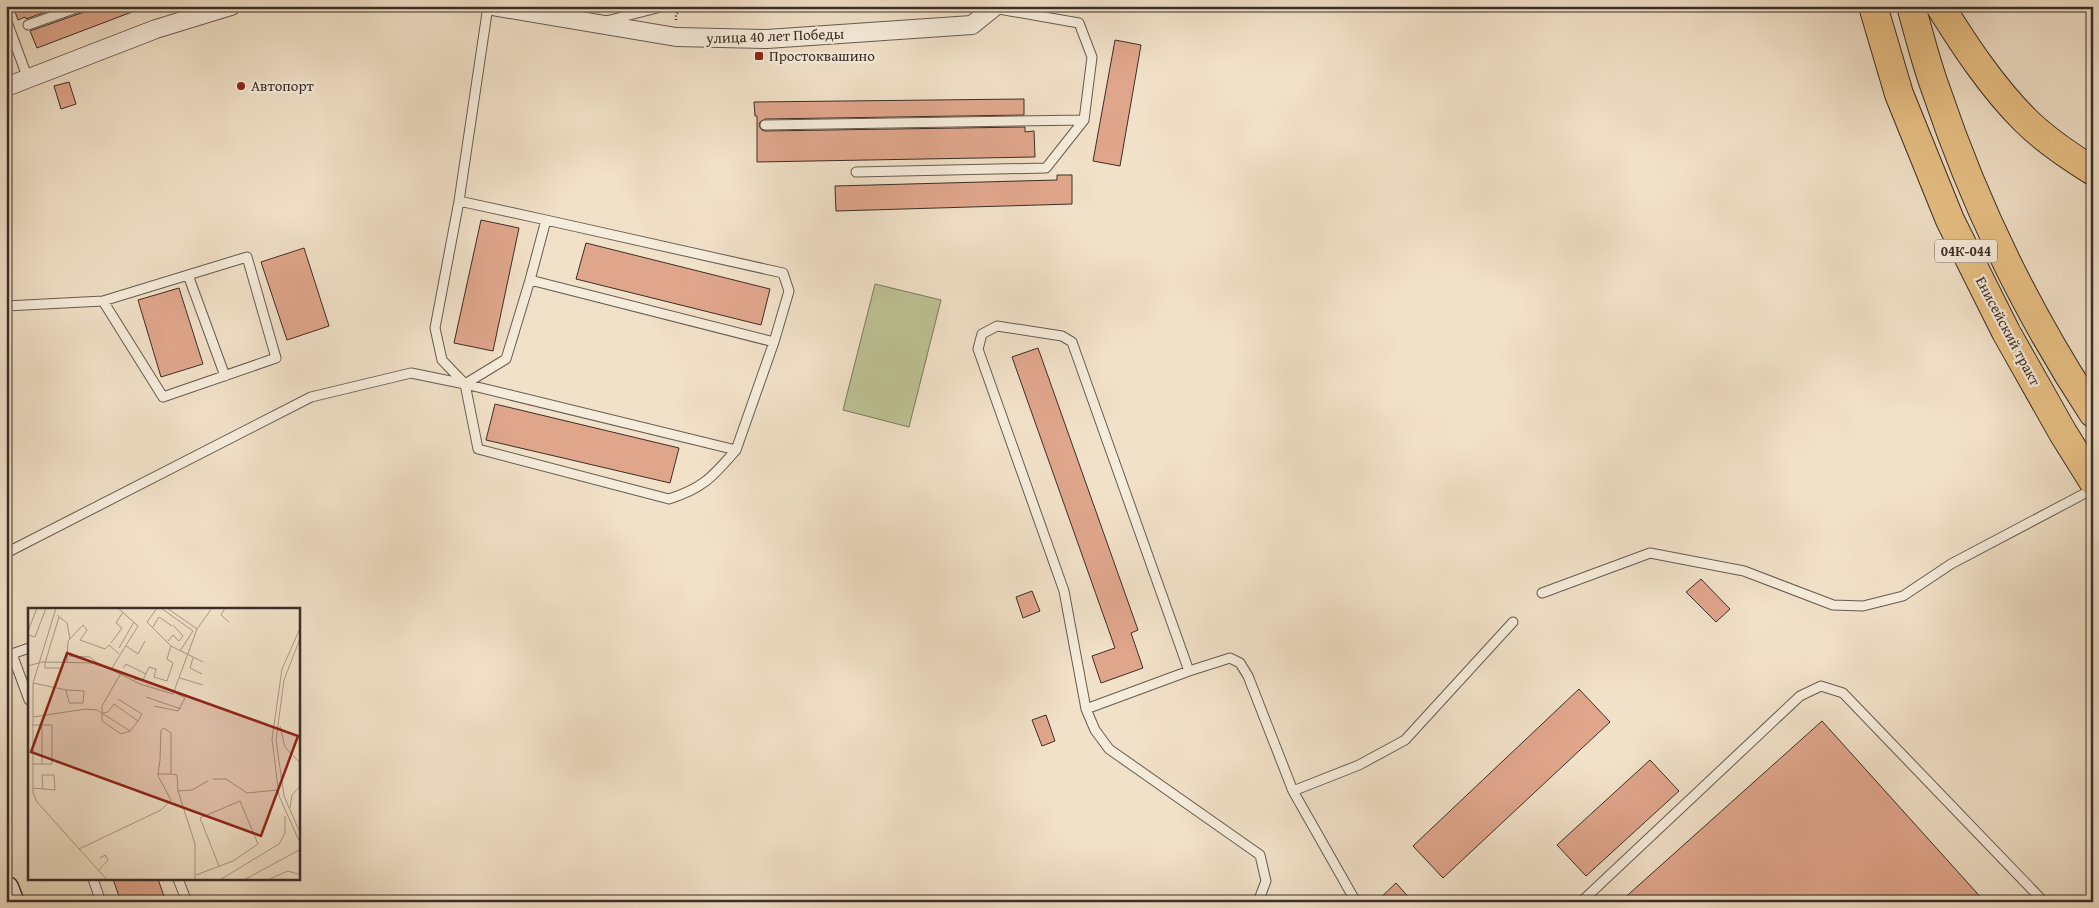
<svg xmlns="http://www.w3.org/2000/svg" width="2099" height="908" viewBox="0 0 2099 908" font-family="'Gentium Book Plus',serif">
  <rect width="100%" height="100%" fill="#f1e1c8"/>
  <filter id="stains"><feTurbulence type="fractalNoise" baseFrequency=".004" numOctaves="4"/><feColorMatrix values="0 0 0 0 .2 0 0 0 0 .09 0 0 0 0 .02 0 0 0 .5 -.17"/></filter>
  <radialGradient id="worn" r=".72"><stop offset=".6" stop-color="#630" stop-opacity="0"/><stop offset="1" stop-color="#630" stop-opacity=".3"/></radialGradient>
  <path fill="#bdc294" stroke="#7c785e" d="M 875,284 L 941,300 L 909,427 L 843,410 Z"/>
  <path fill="#e0a68c" stroke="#3b2e27" d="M 13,6 L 62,6 L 26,19 L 25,17 L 18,20 Z
    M 88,6 L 145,7 L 37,48 L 30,31 L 84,12 Z
    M 1115,40 L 1141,45 L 1120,166 L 1093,161 Z
    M 69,82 L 76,104 L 61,109 L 54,86 Z
    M 1024,99 L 1024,115 L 765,119 L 760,122 L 759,126 L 762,130 L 765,131 L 1025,127 L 1025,132 L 1034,131 L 1035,157 L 757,162 L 757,116 L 755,116 L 754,102 Z
    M 1057,175 L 1072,175 L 1072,204 L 836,211 L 835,186 L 1057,180 Z
    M 481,220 L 519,228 L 493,351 L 454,343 Z
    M 586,243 L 770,289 L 761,325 L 576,279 Z
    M 304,248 L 329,326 L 287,340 L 261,262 Z
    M 179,288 L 203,364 L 161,377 L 138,300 Z
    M 1038,348 L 1138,630 L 1131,633 L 1143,668 L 1101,683 L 1092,656 L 1115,648 L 1012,357 Z
    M 495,404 L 679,448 L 670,483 L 486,440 Z
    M 1701,579 L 1730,609 L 1716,622 L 1686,592 Z
    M 1032,591 L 1040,611 L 1023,618 L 1016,597 Z
    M 1579,689 L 1610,722 L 1443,878 L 1413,846 Z
    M 1046,715 L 1055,741 L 1042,746 L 1032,720 Z
    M 1822,721 L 1985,902 L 1620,902 Z
    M 1650,760 L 1679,791 L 1586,876 L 1557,845 Z
    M 113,879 L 158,879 L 166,902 L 121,902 Z
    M 1396,883 L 1413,902 L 1376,902 Z"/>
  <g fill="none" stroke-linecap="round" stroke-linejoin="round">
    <g stroke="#685b4f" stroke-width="11">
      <path id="service" d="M 488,6 L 459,201 L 435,328 L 442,360 L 465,384 L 478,449 L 669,499 C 704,488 713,476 736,450
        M 6,19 L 28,79
        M 606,21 L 665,6
        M 28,25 L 82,6
        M 765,125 L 1084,120
        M 856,172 L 1046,168 L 1084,120 L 1092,57 L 1079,23 L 993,8
        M 459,201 L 546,220 L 530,280
        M 546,220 L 783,273 L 789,291 L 774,342
        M 188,275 L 225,376
        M 6,306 L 103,301 L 247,257 L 276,358 L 163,397 L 103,301
        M 6,553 L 311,397 L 411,373 L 465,384 L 736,450 L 774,342 L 530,280 L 506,359 L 465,384
        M 1542,593 L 1650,553 L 1744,571 L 1833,605 L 1863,606 L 1903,596 L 1951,564 L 2093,489
        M 12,654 L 29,700
        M 6,656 L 29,648
        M 1189,671 L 1230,658 L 1240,663 L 1248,676 L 1293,791
        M 1086,709 L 1189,671 L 1072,342 L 1062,336 L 997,326 L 982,334 L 978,349 L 1064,591 L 1086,709 L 1095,730 L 1109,749 L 1260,855 L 1266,881 L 1258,902
        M 93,879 L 101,902
        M 178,879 L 187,902
        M 1356,902 L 1293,791 L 1359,765 L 1405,740 L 1513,622
        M 1581,902 L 1800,696 L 1821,686 L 1843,693 L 2044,902"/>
    </g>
    <g stroke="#685b4f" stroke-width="20">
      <path id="minor" d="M 492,6 L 676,37 L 767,39 L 972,25 L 993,8 L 993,6
        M 6,87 L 156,29 L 231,6"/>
    </g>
    <g stroke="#3b2e27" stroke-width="28">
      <path id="secondary" d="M 6,889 L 11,902"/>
    </g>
    <g stroke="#3b2e27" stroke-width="30">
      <path id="primary" d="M 1873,6 L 1899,94 L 1950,220 L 2006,332 L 2063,433 L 2093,481
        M 1911,6 C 1919,34 1926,63 1936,90 C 1974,203 2027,313 2093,413
        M 1940,6 C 1965,46 1992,87 2025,120 C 2045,140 2069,156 2093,171"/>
    </g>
    <path stroke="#3b2e27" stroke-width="2.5" stroke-dasharray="1 2.5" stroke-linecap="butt" d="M 722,6 L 735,10 L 825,6
      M 676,20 L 676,14 L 685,6"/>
    <use href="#service" stroke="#f6ecdb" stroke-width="9"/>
    <use href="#minor" stroke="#f6ecdb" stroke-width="18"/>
    <use href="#secondary" stroke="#f6ecdb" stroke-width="25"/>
    <use href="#primary" stroke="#e8c084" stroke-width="28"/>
  </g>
  <g fill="#8f2418" stroke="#f6ecdb" stroke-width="2">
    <rect x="754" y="51" width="10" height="10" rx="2.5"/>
    <circle cx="241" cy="86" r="5"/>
  </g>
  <g text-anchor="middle" stroke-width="4.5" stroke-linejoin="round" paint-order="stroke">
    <rect fill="#f6ecdb" stroke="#73675d" stroke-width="1" x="1935" y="239.5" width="62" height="23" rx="4"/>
    <g font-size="14" font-weight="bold" fill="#3b2e27">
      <text x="1966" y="256">04К-044</text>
    </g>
    <g font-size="15" fill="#3b2e27" stroke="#f6ecdb">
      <text transform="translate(775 36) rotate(-2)" y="5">улица 40 лет Победы</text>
      <text transform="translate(2008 331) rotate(62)" y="5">Енисейский тракт</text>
    </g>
    <g font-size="15" fill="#3b2e27" stroke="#f6ecdb" text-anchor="start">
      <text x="769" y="61">Простоквашино</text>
      <text x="251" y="91">Автопорт</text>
    </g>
  </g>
  <g transform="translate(28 608)">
    <rect width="272" height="272" fill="#f1e1c8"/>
    <path fill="none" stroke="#a89988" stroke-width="1" d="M 28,0 L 5,75 L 5,185 L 9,194 L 80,273M 129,0 L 119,14 L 143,38 L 175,54M 133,0 L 165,23 L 152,43M 139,0 L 169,21M 197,0 L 193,7 L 201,14M 29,7 L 39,15 L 42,31M 31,9 L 17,55 L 17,60 L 32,60M 273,18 L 254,61 L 244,131 L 251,188 L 273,237M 125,19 L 131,9 L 144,18M 0,23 L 9,0M 0,27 L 7,29 L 18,0M 273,28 L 256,72 L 248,132 L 256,188 L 273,227M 140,33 L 145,27 L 151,33 L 155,28 L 145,17M 83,35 L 94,20 L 88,15 L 95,4M 98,38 L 110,46 L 117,33M 91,40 L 106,14M 41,48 L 62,49 L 69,55M 165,50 L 162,60 L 174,66M 39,54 L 40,33 L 55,17 L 59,22 L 52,32 L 77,41 L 81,37 L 91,46M 0,58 L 14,54 L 70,55 L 112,76 L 145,86 L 169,21 L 184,0M 84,60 L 110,18 L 90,0M 95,60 L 98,56 L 118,66M 93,65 L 74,98 L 74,113 L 93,126 L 102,123M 152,70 L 175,77M 106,71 L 115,72 L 121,59 L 128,61 L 126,69 L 139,73 L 145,55 L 139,51 L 143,38M 5,75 L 38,82 L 41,95 L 55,95 L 56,83 L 38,82M 118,89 L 153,101M 90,91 L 114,106 L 110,113M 126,98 L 150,103 L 157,90 L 148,85M 5,109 L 58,101 L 69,102 L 102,123 L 110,113 L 86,96 L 80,104 L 75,105M 4,117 L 24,117 L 24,156 L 4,156M 252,118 L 257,139 L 273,156M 14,156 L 14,117M 143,166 L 149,167 L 150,183M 185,171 L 198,171 L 219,185 L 250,182M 5,180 L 27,182 L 26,167 L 14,167 L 15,181M 262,200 L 264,187 L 273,177M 51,241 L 133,202 L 143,192 L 130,168 L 130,166 L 132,152 L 133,122 L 136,120 L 143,125 L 143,166 L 130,166M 71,262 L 80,252 L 77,247 L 72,250M 168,267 L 205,253 L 230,236 L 212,193 L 172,210 L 191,258M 167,273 L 167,236 L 150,183 L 164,182 L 180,173M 190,273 L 251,236 L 257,225 L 257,208M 214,273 L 273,241M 237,273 L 260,263 L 273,267"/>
    <path fill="#8f2418" fill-opacity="0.15" stroke="#8f2418" stroke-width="2.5" d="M 39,45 L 270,128 L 233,228 L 3,144 Z"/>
    <rect width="272" height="272" fill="none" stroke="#3b2e27" stroke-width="2.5"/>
  </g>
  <rect width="2099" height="908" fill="none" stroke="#f1e1c8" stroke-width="25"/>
  <rect x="8" y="8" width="2084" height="893" fill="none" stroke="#3b2e27" stroke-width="2.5"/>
  <rect x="12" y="12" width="2074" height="883" fill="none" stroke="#3b2e27"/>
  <rect width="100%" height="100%" filter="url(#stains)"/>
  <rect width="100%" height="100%" fill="url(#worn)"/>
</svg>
